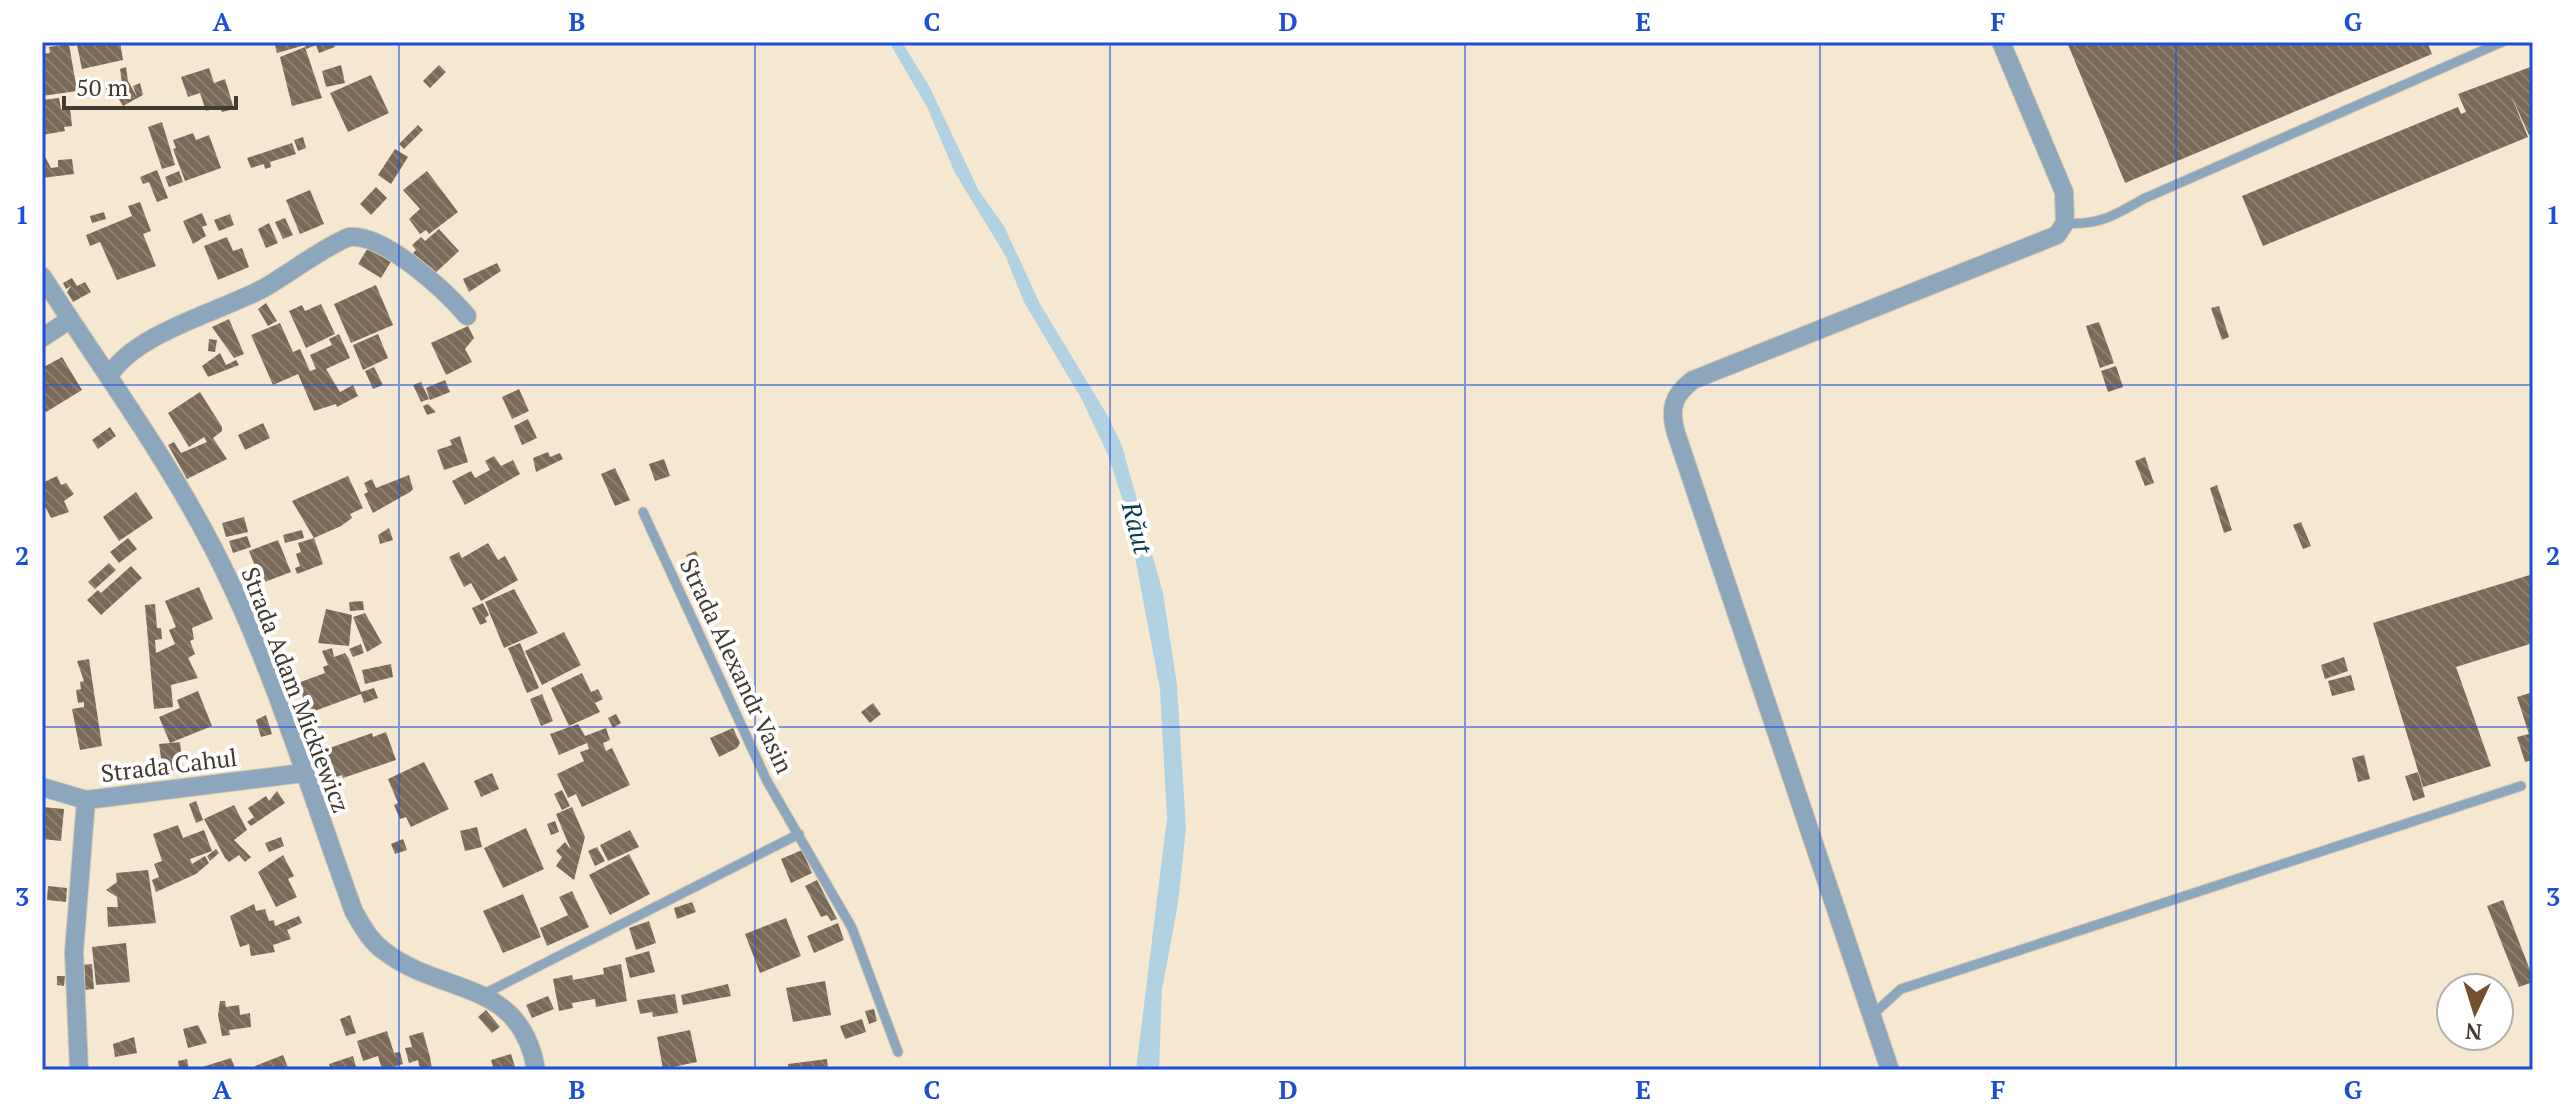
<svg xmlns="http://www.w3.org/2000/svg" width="2575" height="1112" viewBox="0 0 2575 1112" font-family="'PT Serif',serif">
  <defs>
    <pattern id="building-back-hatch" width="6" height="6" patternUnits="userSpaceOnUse" patternTransform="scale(2)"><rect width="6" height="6" fill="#7a6957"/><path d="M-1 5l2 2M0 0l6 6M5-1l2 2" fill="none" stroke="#8d8072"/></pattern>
  </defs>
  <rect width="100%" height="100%" fill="#f6e8d0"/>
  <path fill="#b1d2e2" d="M 889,42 L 902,42 L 929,86 L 979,191 L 1004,226 L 1040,304 L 1109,418 L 1122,446 L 1163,593 L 1177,685 L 1186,828 L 1178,904 L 1162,989 L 1159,1070 L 1136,1070 L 1167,818 L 1160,689 L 1126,510 L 1108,455 L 1081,398 L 1024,302 L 1005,255 L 955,173 L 927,107 Z"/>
  <path fill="url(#building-back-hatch)" d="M 70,42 L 120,42 L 123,60 L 82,69 L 77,45 L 71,46 Z
    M 274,42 L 334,42 L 335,47 L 319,53 L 316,45 L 306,49 L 305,45 L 277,53 Z
    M 2067,42 L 2427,42 L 2432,54 L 2125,183 Z
    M 69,44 L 77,91 L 42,96 L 42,54 L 50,53 L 49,47 Z
    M 305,47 L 322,98 L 292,106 L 280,57 Z
    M 341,65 L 345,83 L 326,87 L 322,71 Z
    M 439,65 L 446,72 L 430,88 L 423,81 Z
    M 2533,66 L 2533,133 L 2529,135 L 2510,93 L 2528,137 L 2263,246 L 2242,196 L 2458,107 L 2461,114 L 2466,112 L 2458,94 Z
    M 126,67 L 128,81 L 137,97 L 133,86 L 140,83 L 143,95 L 123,106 L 113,89 L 108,92 L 105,87 L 122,83 L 120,69 Z
    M 209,68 L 214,83 L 225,79 L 234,109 L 222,112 L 220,107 L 206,111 L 200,93 L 188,97 L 181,77 Z
    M 371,75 L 389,113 L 348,132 L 330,93 Z
    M 59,98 L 61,109 L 70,108 L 72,126 L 64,127 L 65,131 L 42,135 L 42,100 Z
    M 162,122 L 175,165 L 162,169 L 148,127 Z
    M 418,125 L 423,130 L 404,149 L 399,144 Z
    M 193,133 L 196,140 L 209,135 L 221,168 L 185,181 L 173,149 L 176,148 L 173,140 Z
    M 303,137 L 306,148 L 298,151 L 294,140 Z
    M 292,143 L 296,154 L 270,162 L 271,167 L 265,169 L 264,164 L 251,168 L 247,158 Z
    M 395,149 L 408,157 L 391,184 L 378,175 Z
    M 42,151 L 51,168 L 58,167 L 58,160 L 72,159 L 74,174 L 42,178 Z
    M 157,170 L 168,198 L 157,202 L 149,182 L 143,184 L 140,177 Z
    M 179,171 L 183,182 L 169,187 L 165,177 Z
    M 427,171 L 458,212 L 429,234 L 426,230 L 420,234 L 409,219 L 420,209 L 403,190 Z
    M 376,187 L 387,198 L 371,215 L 360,204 Z
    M 310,190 L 324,224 L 300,234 L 286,200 Z
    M 140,202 L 151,231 L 143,234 L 156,266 L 117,280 L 100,242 L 90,246 L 86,235 L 132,216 L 128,206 Z
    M 104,212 L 106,219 L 92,223 L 90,216 Z
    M 202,213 L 207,225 L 202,227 L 206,236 L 193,244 L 183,221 Z
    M 230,214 L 234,225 L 219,231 L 214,220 Z
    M 285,218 L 293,235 L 283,239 L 275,222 Z
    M 269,223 L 278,243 L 266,248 L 258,229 Z
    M 439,229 L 459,251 L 433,275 L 413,253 L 416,250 L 412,245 L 421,237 L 425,241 Z
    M 227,237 L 233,251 L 242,248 L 249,267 L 218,280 L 204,246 Z
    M 369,246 L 392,260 L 381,278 L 358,264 Z
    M 497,263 L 501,271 L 469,292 L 463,279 Z
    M 72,278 L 77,286 L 85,282 L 91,292 L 73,302 L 67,292 L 71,286 L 66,289 L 63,283 Z
    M 376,285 L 393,325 L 351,343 L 334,304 Z
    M 266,303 L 277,321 L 268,326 L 258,309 Z
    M 321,304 L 335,334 L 306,348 L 289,311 L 302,305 L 305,311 Z
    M 2219,306 L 2229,337 L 2222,340 L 2211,308 Z
    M 229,319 L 244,354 L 234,358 L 212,327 Z
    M 2099,322 L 2114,363 L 2100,368 L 2086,326 Z
    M 280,323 L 293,352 L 300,349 L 310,371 L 316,369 L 310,355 L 332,345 L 329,339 L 339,334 L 350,358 L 326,369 L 340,392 L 353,385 L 358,396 L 337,407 L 336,404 L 314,411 L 298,374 L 273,385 L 251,335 Z
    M 468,326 L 474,338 L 465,349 L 472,362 L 446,375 L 431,343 Z
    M 378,334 L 388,358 L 363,370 L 353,345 Z
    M 209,339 L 217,340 L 215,352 L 208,351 Z
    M 220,353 L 226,365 L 236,360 L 239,365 L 208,377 L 202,366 Z
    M 62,357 L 82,390 L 46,412 L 42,407 L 42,368 Z
    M 2116,366 L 2123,387 L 2108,392 L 2101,371 Z
    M 374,367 L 383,385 L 373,389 L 365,371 Z
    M 445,380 L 450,392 L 430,400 L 426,388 Z
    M 421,382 L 429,399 L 421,402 L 413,385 Z
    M 519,389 L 529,411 L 512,419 L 502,397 Z
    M 200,392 L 222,427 L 222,431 L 213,438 L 227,459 L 187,479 L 168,445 L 174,442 L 181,453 L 207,442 L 204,437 L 189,447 L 168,413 Z
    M 428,404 L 436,412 L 427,415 L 423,406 Z
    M 528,419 L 537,438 L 522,445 L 514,426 Z
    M 263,423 L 270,438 L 245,450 L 238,435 Z
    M 110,427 L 116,436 L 98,449 L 92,440 Z
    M 460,436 L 468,462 L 444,470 L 437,450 L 452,445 L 450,440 Z
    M 548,452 L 550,457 L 560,453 L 563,459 L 536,472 L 533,458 Z
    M 494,456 L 501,466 L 513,460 L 520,474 L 465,505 L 452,481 L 471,471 L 475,478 L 490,470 L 485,461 Z
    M 2145,457 L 2154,483 L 2145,486 L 2135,461 Z
    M 664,459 L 670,476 L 655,481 L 649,464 Z
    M 615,468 L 630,500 L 615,506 L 601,474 Z
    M 409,475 L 413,489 L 410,492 L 373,513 L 364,494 L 368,492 L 364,483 L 372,479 L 376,488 Z
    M 57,476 L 61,485 L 66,483 L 74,494 L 64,501 L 69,512 L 51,518 L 42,500 L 42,483 Z
    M 348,476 L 363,508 L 350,514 L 352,518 L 341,526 L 314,538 L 292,501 Z
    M 2217,485 L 2232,530 L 2224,533 L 2210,488 Z
    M 136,492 L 153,518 L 119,541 L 103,517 Z
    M 244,517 L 248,532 L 226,537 L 222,523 Z
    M 2301,522 L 2311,546 L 2303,549 L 2293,525 Z
    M 389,528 L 393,540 L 380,544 L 378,535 Z
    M 302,530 L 304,538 L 285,543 L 283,535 Z
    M 247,536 L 251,547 L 233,553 L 229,541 Z
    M 128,538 L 137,549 L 119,563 L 110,552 Z
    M 314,538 L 323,564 L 297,574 L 295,568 L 300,566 L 296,554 L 301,552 L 298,543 Z
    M 278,540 L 291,572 L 262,583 L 249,551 Z
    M 488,543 L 498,560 L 505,556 L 518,580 L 481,601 L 471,583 L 464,587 L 449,557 L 459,552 L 462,558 Z
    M 696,551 L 702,565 L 692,569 L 686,555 Z
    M 109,563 L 116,570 L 95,589 L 88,582 Z
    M 131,566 L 142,578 L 101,615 L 87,600 L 98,590 L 101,593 Z
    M 2533,574 L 2533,643 L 2456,667 L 2491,766 L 2423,787 L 2373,623 Z
    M 199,587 L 213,619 L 192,628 L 194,639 L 190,641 L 195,654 L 188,658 L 198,678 L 171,685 L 173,707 L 154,709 L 145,605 L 155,604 L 157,628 L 161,628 L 162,639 L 155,640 L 156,653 L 175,644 L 169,630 L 176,627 L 165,601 Z
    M 514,589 L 538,633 L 504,648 L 485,602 Z
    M 363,601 L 364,610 L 350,611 L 349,602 Z
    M 483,603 L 489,615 L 485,618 L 487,622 L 480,625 L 472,608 Z
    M 326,609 L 352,615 L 349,646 L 318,643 Z
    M 365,613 L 382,643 L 367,652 L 353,617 Z
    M 564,632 L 581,665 L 542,685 L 525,651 Z
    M 520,643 L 539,688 L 527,693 L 508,648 Z
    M 361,644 L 364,653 L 353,657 L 349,649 Z
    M 332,648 L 334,657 L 345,653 L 349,659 L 361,692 L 374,688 L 378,698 L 364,703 L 361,694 L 309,713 L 298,683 L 325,673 L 323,667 L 328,665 L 322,651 Z
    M 2344,657 L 2348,671 L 2325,679 L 2321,665 Z
    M 89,659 L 102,746 L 80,750 L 72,709 L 84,707 L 84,702 L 78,703 L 76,690 L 81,689 L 80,682 L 84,681 L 77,661 Z
    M 391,664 L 393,677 L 365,684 L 362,670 Z
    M 582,673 L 591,692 L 598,689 L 603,699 L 595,703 L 600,712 L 569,726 L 551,688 Z
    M 2351,675 L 2355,690 L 2332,696 L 2328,681 Z
    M 198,691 L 212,726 L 170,743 L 159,717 L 180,708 L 177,700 Z
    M 2533,692 L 2533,760 L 2525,762 L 2517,737 L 2529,734 L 2517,697 Z
    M 542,694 L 553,721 L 541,726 L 530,699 Z
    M 873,703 L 881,714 L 870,723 L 861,712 Z
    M 616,714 L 621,723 L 613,728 L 608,718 Z
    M 266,715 L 272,734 L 261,737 L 256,720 Z
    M 578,724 L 585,736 L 606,728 L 610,740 L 603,743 L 606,751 L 612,748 L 630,785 L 582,807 L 576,794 L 568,798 L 557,774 L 584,761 L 580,752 L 589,749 L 587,743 L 559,755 L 550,734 Z
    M 733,728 L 740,743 L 737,748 L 719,757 L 710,738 Z
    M 386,732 L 396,760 L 343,778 L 342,775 L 328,780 L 318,752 L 372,733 L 373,737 Z
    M 180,742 L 183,770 L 163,772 L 159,744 Z
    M 2364,755 L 2370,779 L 2358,782 L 2352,758 Z
    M 424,762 L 449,809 L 411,827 L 406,817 L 400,819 L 394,805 L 398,803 L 388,779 Z
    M 2418,772 L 2425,797 L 2413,801 L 2405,776 Z
    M 492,773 L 499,789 L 481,797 L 474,781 Z
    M 562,790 L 570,806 L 562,810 L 554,794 Z
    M 277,791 L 285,803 L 251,826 L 247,822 L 254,817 L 248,808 L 266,796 L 269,801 Z
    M 196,801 L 203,820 L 196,823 L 189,804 Z
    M 234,805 L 247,830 L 234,840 L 251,857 L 245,862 L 239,855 L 229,862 L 225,858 L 204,819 Z
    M 42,807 L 64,809 L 61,841 L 42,839 Z
    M 572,807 L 585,837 L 574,880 L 556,866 L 562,857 L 556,851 L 565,842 L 571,850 L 556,814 Z
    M 555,821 L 559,832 L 551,835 L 547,824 Z
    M 178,825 L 183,838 L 204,830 L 212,851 L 190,859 L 192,864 L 205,856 L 209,863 L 196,874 L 156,892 L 152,880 L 159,877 L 154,864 L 162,861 L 153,834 Z
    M 477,827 L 482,847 L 465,851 L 460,831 Z
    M 526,828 L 544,869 L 503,888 L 484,848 Z
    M 630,830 L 639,847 L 608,861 L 600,845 Z
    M 281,837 L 284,846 L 269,852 L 265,843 Z
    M 403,839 L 407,850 L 395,854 L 391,844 Z
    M 597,847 L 605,861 L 595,866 L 588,851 Z
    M 216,849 L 219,853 L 210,861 L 207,856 Z
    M 802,850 L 812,873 L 791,883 L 781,859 Z
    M 629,854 L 650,894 L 610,915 L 589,875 Z
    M 283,855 L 294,876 L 288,879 L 297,897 L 276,907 L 258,872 Z
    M 148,870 L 156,923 L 108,927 L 107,907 L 118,907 L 117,897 L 106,890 L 117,882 L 116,873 Z
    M 817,880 L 837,919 L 831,921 L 827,915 L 821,917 L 805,886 Z
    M 48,886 L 67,888 L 66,902 L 47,900 Z
    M 572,891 L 589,927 L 547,946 L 540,928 L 568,915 L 559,897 Z
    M 523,894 L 541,937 L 503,953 L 483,911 Z
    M 2503,900 L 2533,978 L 2533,991 L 2530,983 L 2519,987 L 2487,906 Z
    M 692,902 L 696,912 L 677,919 L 674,908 Z
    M 254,904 L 256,911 L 265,909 L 269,921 L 274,920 L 275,926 L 299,916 L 302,923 L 287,930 L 291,939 L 273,945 L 275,952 L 251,956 L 249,944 L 240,947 L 230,916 Z
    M 786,918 L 801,956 L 760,973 L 745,934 Z
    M 649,921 L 656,943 L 636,950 L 629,928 Z
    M 838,923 L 844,940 L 814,953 L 807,936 Z
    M 126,943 L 130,982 L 96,985 L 92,947 Z
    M 649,951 L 655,972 L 630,978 L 625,958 Z
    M 92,964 L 94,989 L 83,990 L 81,965 Z
    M 621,964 L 627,1001 L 596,1007 L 595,999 L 572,1003 L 573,1008 L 559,1011 L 553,979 L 572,975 L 573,980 L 604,974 L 603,968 Z
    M 57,976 L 65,976 L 64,986 L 57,985 Z
    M 825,981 L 831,1015 L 793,1022 L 786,988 Z
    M 728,984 L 731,996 L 683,1005 L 681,995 Z
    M 675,994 L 678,1013 L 653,1017 L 652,1012 L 640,1014 L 637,1000 Z
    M 548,996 L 554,1009 L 532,1018 L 526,1005 Z
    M 220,1001 L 225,1001 L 226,1007 L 239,1005 L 240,1015 L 250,1013 L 251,1027 L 229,1030 L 230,1035 L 222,1036 L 218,1015 Z
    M 874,1009 L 877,1021 L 869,1024 L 865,1011 Z
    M 486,1010 L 500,1027 L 492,1033 L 478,1017 Z
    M 350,1015 L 356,1033 L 346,1036 L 340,1019 Z
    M 862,1019 L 866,1032 L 845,1039 L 840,1026 Z
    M 198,1025 L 207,1043 L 188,1048 L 183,1029 Z
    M 690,1030 L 697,1062 L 663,1069 L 657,1037 Z
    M 387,1031 L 394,1053 L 400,1052 L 403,1064 L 382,1070 L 378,1056 L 363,1061 L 357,1041 Z
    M 423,1032 L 430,1057 L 432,1070 L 420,1070 L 418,1060 L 409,1063 L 405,1048 L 412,1047 L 409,1036 Z
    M 134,1037 L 137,1053 L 115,1057 L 113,1044 Z
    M 511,1054 L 516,1070 L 494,1070 L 491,1060 Z
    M 283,1055 L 289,1070 L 256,1070 L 255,1066 Z
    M 353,1056 L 357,1070 L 331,1070 L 329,1064 Z
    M 231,1058 L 236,1070 L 196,1070 L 196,1069 Z
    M 187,1059 L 189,1070 L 179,1070 L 178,1061 Z
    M 827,1059 L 828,1070 L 788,1070 L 788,1064 Z"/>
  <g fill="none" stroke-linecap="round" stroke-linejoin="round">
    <g stroke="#d2c5b0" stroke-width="11">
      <path id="lane" d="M 2065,223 C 2097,226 2116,215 2143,199 L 2502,42
        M 643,512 L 767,781 L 852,928 L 898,1052
        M 484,994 L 799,834
        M 1872,1015 L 1901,989 L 2521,786"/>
    </g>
    <g stroke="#d2c5b0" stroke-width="20">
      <path id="street" d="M 42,276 C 99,365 162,450 211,544 C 270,656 310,792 354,912 C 363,927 370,941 384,951 C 442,996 521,978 536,1070
        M 42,338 L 69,320
        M 109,376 C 135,333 219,312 264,288 C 292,272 320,249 349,237 C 383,233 446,291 467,316
        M 42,787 L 86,800 L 303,773
        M 79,1070 L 74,952 L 86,800
        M 1890,1070 L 1676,433 C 1669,409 1673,395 1693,380 L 2057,235 L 2065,223 L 2064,192 L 2001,42"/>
    </g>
    <use href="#lane" stroke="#8ca6be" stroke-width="9"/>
    <use href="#street" stroke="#8ca6be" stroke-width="18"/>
  </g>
  <path fill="none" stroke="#1d4ed8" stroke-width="2" stroke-opacity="0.55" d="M 399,42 L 399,1070M 755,42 L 755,1070M 1110,42 L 1110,1070M 1465,42 L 1465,1070M 1820,42 L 1820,1070M 2176,42 L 2176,1070M 42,385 L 2533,385M 42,727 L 2533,727"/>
  <g text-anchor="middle" stroke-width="8" stroke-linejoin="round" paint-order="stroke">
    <g font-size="24" fill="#413b32" stroke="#fff">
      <text transform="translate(736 666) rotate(65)" y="8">Strada Alexandr Vasin</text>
      <text transform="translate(295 690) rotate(69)" y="8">Strada Adam Mickiewicz</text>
      <text transform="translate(169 766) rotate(-7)" y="8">Strada Cahul</text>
    </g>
    <g font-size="26" font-style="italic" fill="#0b3a4c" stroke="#fff">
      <text transform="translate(1137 528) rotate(75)" y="9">Răut</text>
    </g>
  </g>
  <rect width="2575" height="1112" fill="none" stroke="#ffffff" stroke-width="88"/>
  <g transform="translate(2475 1012) rotate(184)"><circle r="38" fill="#ffffff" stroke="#b3b1ad" stroke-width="2"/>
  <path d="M0-6L14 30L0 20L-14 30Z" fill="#76502c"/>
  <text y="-12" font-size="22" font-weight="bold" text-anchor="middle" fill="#413b32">N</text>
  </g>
  <path d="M64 96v12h172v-12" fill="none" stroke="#413b32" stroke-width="4"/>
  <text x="76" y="96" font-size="24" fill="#413b32" stroke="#ffffff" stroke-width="6" paint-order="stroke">50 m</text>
  <rect x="44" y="44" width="2487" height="1024" fill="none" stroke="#1d4ed8" stroke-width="3"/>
  <g font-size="26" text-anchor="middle" font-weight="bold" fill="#1d4ed8">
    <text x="222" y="31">A</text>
    <text x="577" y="31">B</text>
    <text x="932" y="31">C</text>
    <text x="1288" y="31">D</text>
    <text x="1643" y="31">E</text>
    <text x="1998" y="31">F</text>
    <text x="2353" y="31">G</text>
    <text x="22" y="224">1</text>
    <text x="2553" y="224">1</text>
    <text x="22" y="565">2</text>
    <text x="2553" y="565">2</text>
    <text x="22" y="906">3</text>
    <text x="2553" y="906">3</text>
    <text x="222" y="1099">A</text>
    <text x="577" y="1099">B</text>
    <text x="932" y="1099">C</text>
    <text x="1288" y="1099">D</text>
    <text x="1643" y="1099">E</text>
    <text x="1998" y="1099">F</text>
    <text x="2353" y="1099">G</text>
  </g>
</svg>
